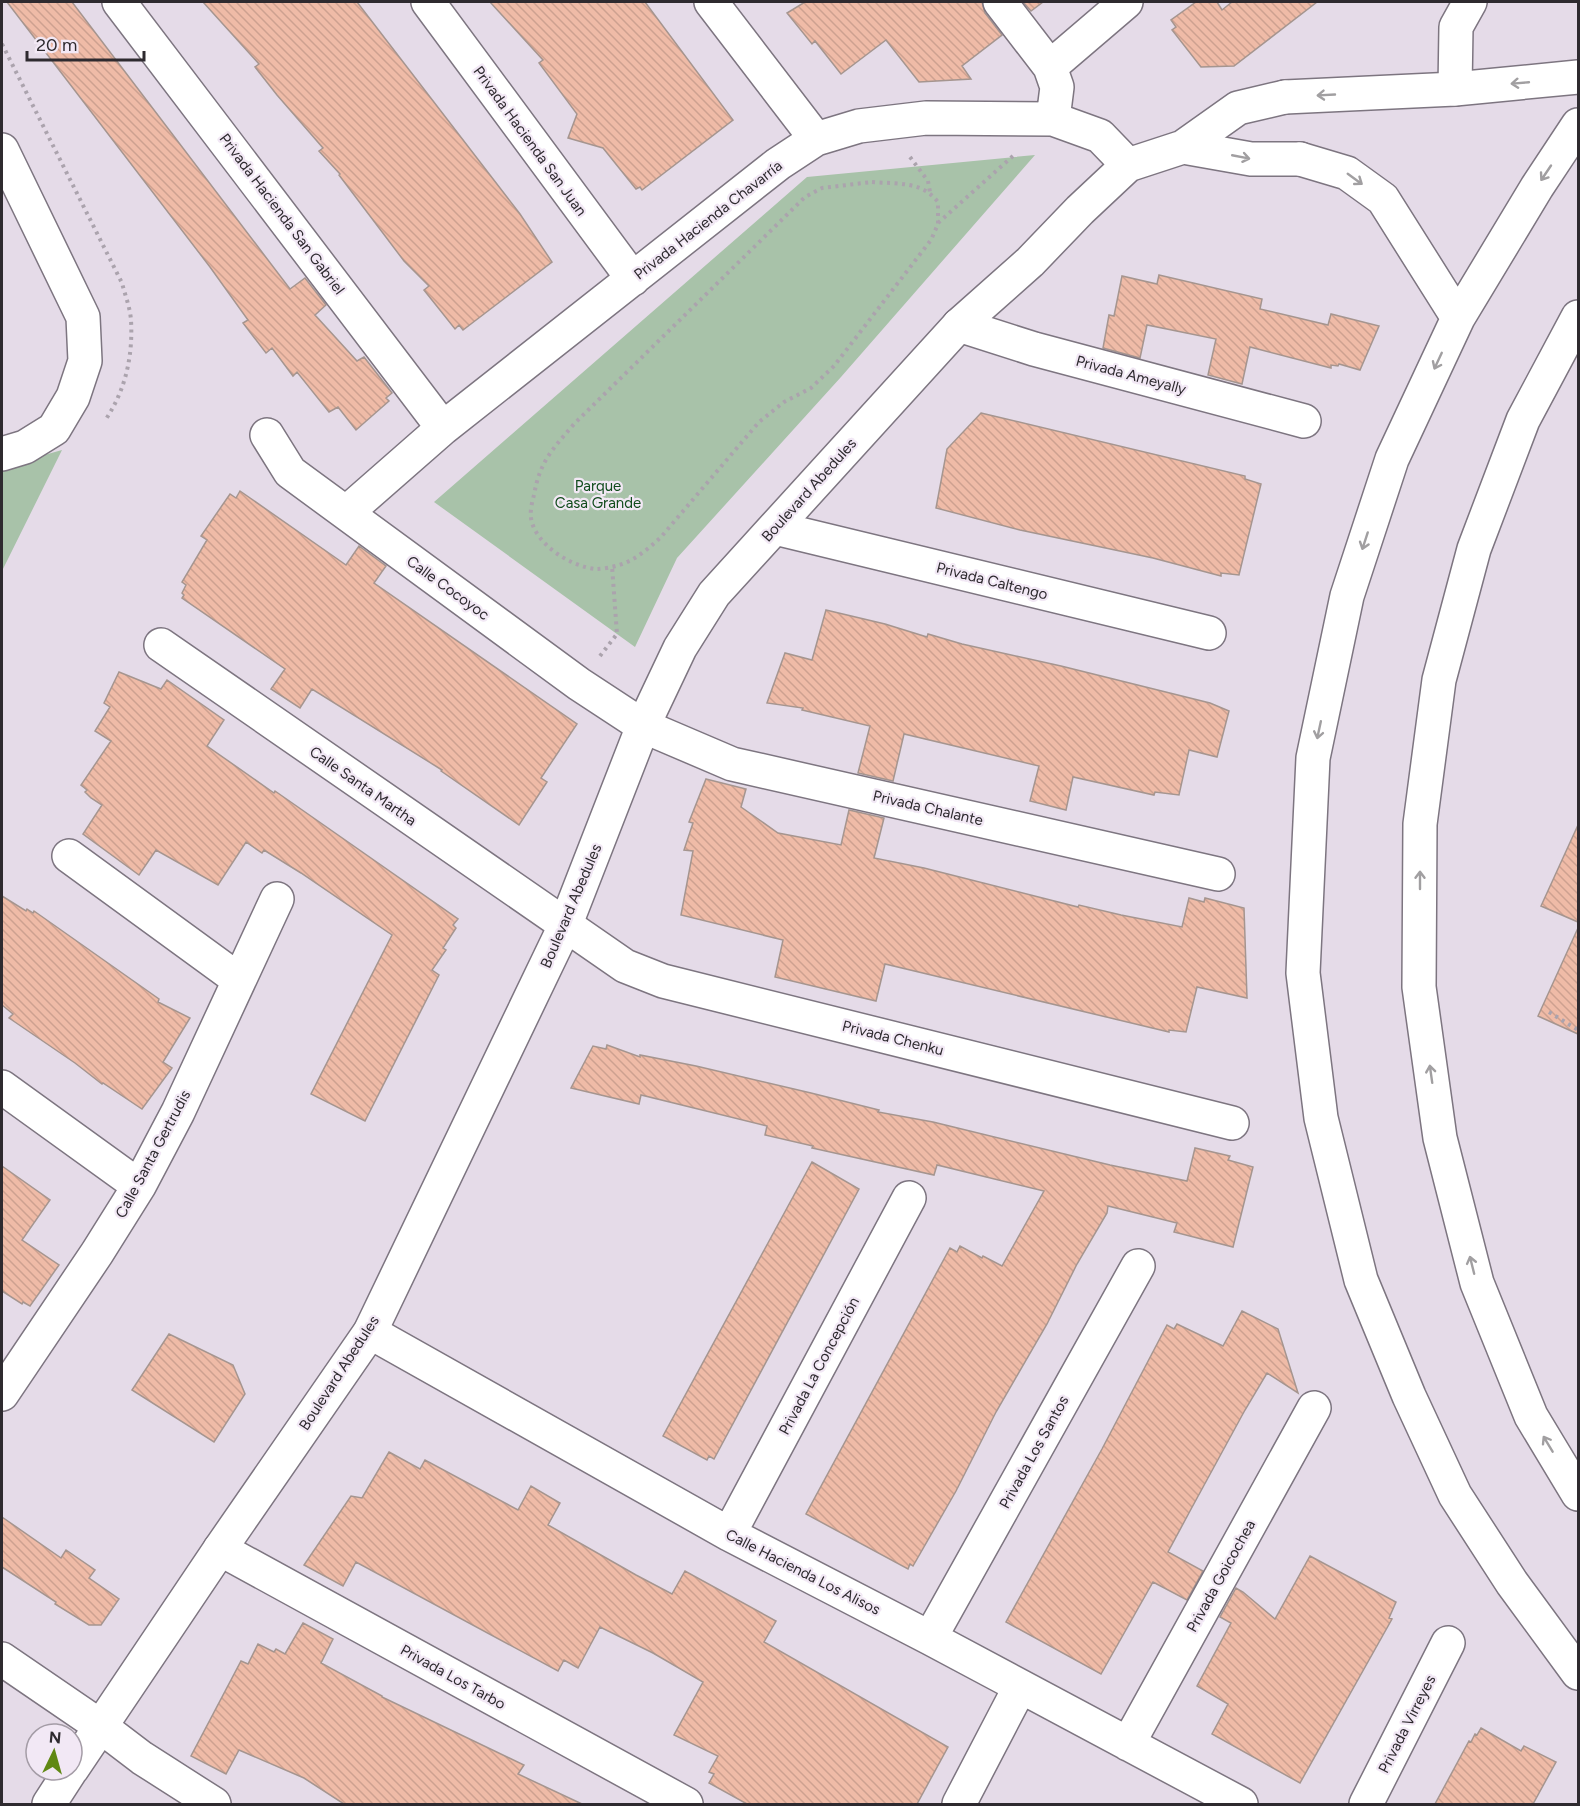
<svg xmlns="http://www.w3.org/2000/svg" width="1580" height="1806" viewBox="0 0 1580 1806" font-family="Figtree,sans-serif">
  <defs>
    <pattern id="building-back-hatch" width="6" height="6" patternUnits="userSpaceOnUse" patternTransform="scale(1.5)"><rect width="6" height="6" fill="#efbba7"/><path d="M-1 5l2 2M0 0l6 6M5-1l2 2" fill="none" stroke="#cda190"/></pattern>
  </defs>
  <rect width="100%" height="100%" fill="#e5dbe8"/>
  <path fill="#a8c2a9" d="M 1035,155 L 841,377 L 677,558 L 635,647 L 434,502 L 807,177 Z
    M 62,450 L 2,571 L 2,467 Z"/>
  <path fill="url(#building-back-hatch)" stroke="#a5958f" stroke-width="1.5" d="M 7,2 L 72,2 L 290,289 L 305,278 L 326,305 L 315,315 L 357,361 L 364,357 L 392,393 L 386,398 L 389,401 L 356,430 L 338,407 L 329,412 L 297,372 L 293,376 L 272,348 L 266,353 L 243,323 L 248,320 L 210,267 Z
    M 203,2 L 357,2 L 520,214 L 552,262 L 463,330 L 459,325 L 455,329 L 424,290 L 429,286 L 404,261 L 339,175 L 340,174 L 319,151 L 323,148 L 277,95 L 255,67 L 259,64 Z
    M 490,2 L 645,2 L 733,120 L 642,190 L 640,187 L 636,189 L 603,148 L 568,138 L 577,114 L 539,63 L 543,60 Z
    M 805,2 L 982,2 L 985,13 L 1002,35 L 962,66 L 971,79 L 919,82 L 886,40 L 841,74 L 815,41 L 812,44 L 787,13 Z
    M 1023,2 L 1043,2 L 1031,11 Z
    M 1196,2 L 1217,2 L 1222,10 L 1232,2 L 1317,2 L 1234,66 L 1201,67 L 1172,30 L 1176,27 L 1171,20 Z
    M 1159,275 L 1262,299 L 1260,309 L 1328,325 L 1331,314 L 1379,326 L 1360,370 L 1339,364 L 1338,366 L 1331,365 L 1331,368 L 1250,347 L 1242,384 L 1208,375 L 1216,339 L 1147,325 L 1140,358 L 1103,348 L 1109,315 L 1114,316 L 1122,276 L 1157,284 Z
    M 981,413 L 1245,476 L 1245,479 L 1261,484 L 1239,575 L 1221,573 L 1221,576 L 1153,558 L 1020,530 L 936,508 L 947,449 Z
    M 240,491 L 346,565 L 359,546 L 386,566 L 374,583 L 577,724 L 541,778 L 547,782 L 519,825 L 441,771 L 442,770 L 312,689 L 300,708 L 271,689 L 285,669 L 182,598 L 184,595 L 182,593 L 186,585 L 182,582 L 207,540 L 201,536 L 230,494 L 236,498 Z
    M 826,610 L 885,624 L 927,637 L 928,634 L 962,644 L 1061,666 L 1210,703 L 1229,711 L 1217,757 L 1189,750 L 1179,795 L 1155,792 L 1154,795 L 1073,777 L 1066,810 L 1030,801 L 1039,766 L 904,734 L 893,781 L 858,773 L 870,726 L 802,710 L 803,708 L 767,703 L 785,653 L 812,660 Z
    M 119,672 L 161,689 L 167,680 L 224,720 L 207,746 L 274,793 L 275,791 L 458,919 L 453,925 L 456,928 L 443,948 L 446,950 L 432,970 L 439,975 L 365,1121 L 311,1094 L 392,935 L 301,873 L 264,850 L 262,853 L 246,842 L 218,885 L 156,850 L 139,875 L 83,834 L 102,805 L 91,798 L 85,792 L 87,790 L 81,785 L 111,741 L 95,731 L 110,707 L 104,703 Z
    M 706,779 L 746,789 L 741,807 L 778,833 L 841,845 L 849,810 L 884,818 L 874,858 L 924,868 L 1078,907 L 1079,905 L 1121,915 L 1182,927 L 1189,898 L 1204,902 L 1205,898 L 1244,908 L 1247,998 L 1197,987 L 1186,1032 L 1169,1030 L 1169,1032 L 885,964 L 876,1001 L 775,977 L 783,940 L 681,915 L 693,851 L 684,850 L 693,823 L 689,822 Z
    M 1578,825 L 1578,922 L 1541,906 Z
    M 2,896 L 26,911 L 27,909 L 33,913 L 34,911 L 159,999 L 158,1002 L 190,1018 L 163,1062 L 172,1068 L 142,1109 L 103,1083 L 102,1084 L 75,1063 L 9,1018 L 13,1014 L 2,1005 Z
    M 1578,928 L 1578,1034 L 1538,1016 Z
    M 607,1045 L 640,1057 L 640,1055 L 696,1066 L 811,1093 L 879,1110 L 878,1112 L 933,1122 L 1110,1165 L 1187,1181 L 1195,1148 L 1230,1156 L 1228,1160 L 1253,1167 L 1233,1247 L 1174,1232 L 1177,1223 L 1108,1206 L 1107,1213 L 1077,1264 L 1047,1324 L 996,1412 L 956,1491 L 913,1566 L 910,1564 L 908,1569 L 806,1514 L 950,1248 L 957,1252 L 960,1246 L 982,1258 L 983,1256 L 1002,1266 L 1044,1191 L 937,1165 L 934,1175 L 812,1148 L 813,1146 L 765,1135 L 767,1126 L 641,1095 L 639,1104 L 571,1088 L 593,1046 L 606,1049 Z
    M 812,1162 L 859,1189 L 714,1459 L 709,1456 L 707,1460 L 663,1436 Z
    M 2,1166 L 50,1200 L 22,1240 L 59,1265 L 30,1306 L 23,1302 L 22,1304 L 2,1291 Z
    M 1242,1311 L 1278,1329 L 1298,1393 L 1267,1373 L 1245,1410 L 1190,1511 L 1168,1552 L 1203,1571 L 1187,1600 L 1153,1582 L 1101,1674 L 1006,1622 L 1102,1449 L 1167,1325 L 1174,1329 L 1177,1324 L 1223,1346 Z
    M 169,1334 L 233,1365 L 245,1394 L 214,1442 L 132,1390 Z
    M 389,1452 L 420,1469 L 425,1460 L 518,1510 L 531,1486 L 560,1503 L 548,1525 L 636,1575 L 672,1594 L 685,1571 L 776,1621 L 764,1642 L 948,1747 L 917,1804 L 747,1804 L 709,1783 L 714,1774 L 709,1772 L 718,1756 L 674,1735 L 703,1682 L 653,1653 L 600,1627 L 578,1668 L 564,1660 L 558,1671 L 356,1562 L 343,1586 L 304,1565 L 351,1496 L 362,1498 Z
    M 2,1517 L 61,1558 L 66,1550 L 95,1570 L 89,1578 L 119,1599 L 101,1625 L 89,1625 L 55,1604 L 56,1602 L 2,1567 Z
    M 1310,1556 L 1396,1602 L 1389,1618 L 1392,1619 L 1300,1783 L 1212,1734 L 1228,1704 L 1197,1686 L 1231,1623 L 1220,1617 L 1236,1588 L 1243,1592 L 1275,1619 Z
    M 303,1623 L 333,1639 L 321,1663 L 382,1696 L 382,1697 L 524,1765 L 518,1774 L 582,1804 L 344,1804 L 304,1778 L 239,1750 L 226,1774 L 191,1756 L 241,1661 L 248,1664 L 258,1644 L 274,1652 L 276,1649 L 285,1654 Z
    M 1481,1728 L 1521,1751 L 1524,1746 L 1556,1762 L 1533,1804 L 1435,1804 L 1469,1741 L 1471,1742 L 1475,1734 L 1477,1735 Z"/>
  <g fill="none" stroke-linecap="round" stroke-linejoin="round">
    <g stroke="#7d7580" stroke-width="36">
      <path id="minor" d="M 119,2 L 443,428
        M 428,2 L 633,279
        M 711,2 L 816,139
        M 1000,2 L 1050,67 L 1057,87 L 1053,119
        M 1050,67 L 1126,2
        M 1455,89 L 1456,27 L 1470,2
        M 2,150 L 83,317 L 85,361 L 73,397 L 54,429 L 25,447 L 2,454
        M 959,325 L 1034,349 L 1304,421
        M 267,435 L 290,472 L 579,684 L 643,726 L 732,764 L 1218,874
        M 346,513 L 443,428 L 778,164 L 816,139 L 859,126 L 926,118 L 1053,119 L 1100,136 L 1128,165
        M 775,528 L 1209,633
        M 161,645 L 625,966 L 663,981 L 1232,1123
        M 69,856 L 239,980
        M 2,1087 L 139,1186
        M 370,1332 L 729,1534 L 930,1638 L 1241,1804
        M 2,1394 L 97,1253 L 139,1186 L 178,1112 L 277,899
        M 729,1534 L 909,1198
        M 220,1549 L 686,1804
        M 930,1638 L 1138,1266
        M 2,1659 L 100,1726 L 142,1758 L 214,1804
        M 1128,1744 L 1314,1408
        M 959,1804 L 1020,1687
        M 1366,1804 L 1448,1643"/>
    </g>
    <g stroke="#7d7580" stroke-width="36">
      <path id="tertiary" d="M 1183,147 L 1251,159 L 1300,159
        M 72,1769 L 220,1549 L 370,1332 L 565,926 L 643,726 L 680,648 L 714,594 L 959,325 L 1030,262 L 1080,210 L 1128,165 L 1183,147 L 1238,108 L 1285,97
        M 49,1804 L 71,1770"/>
    </g>
    <g stroke="#7d7580" stroke-width="36">
      <path id="primary" d="M 1285,97 L 1455,89 L 1578,77
        M 1578,125 L 1537,187 L 1458,318 L 1392,459 L 1347,596 L 1313,758 L 1303,973 L 1321,1118 L 1361,1280 L 1409,1396 L 1455,1495 L 1512,1583 L 1578,1673
        M 1300,159 L 1347,173 L 1383,199 L 1458,318
        M 1578,317 L 1523,420 L 1474,549 L 1439,680 L 1420,824 L 1419,987 L 1440,1138 L 1477,1283 L 1531,1416 L 1578,1494"/>
    </g>
    <path stroke="#aba3ad" stroke-width="4" stroke-dasharray="3 4.5" stroke-linecap="butt" d="M 2,44 L 122,283 C 125,295 130,307 131,320 C 133,355 126,389 106,419
      M 910,157 L 928,181 L 930,192
      M 872,182 C 897,184 922,181 938,202 L 938,224 L 931,240 L 834,366 L 811,388 L 784,402 L 759,422 L 661,537 C 649,548 636,560 619,565 C 613,567 603,569 596,569 C 572,567 535,545 531,518 C 530,511 532,502 534,495 C 540,461 552,450 574,424 L 805,197 L 822,188 Z
      M 938,223 L 1013,156
      M 600,656 L 617,634 L 612,566
      M 1549,1012 L 1578,1030"/>
    <use href="#minor" stroke="#fff" stroke-width="33"/>
    <use href="#tertiary" stroke="#fff" stroke-width="33"/>
    <use href="#primary" stroke="#fff" stroke-width="33"/>
  </g>
  <defs><path id="oneway-shaft" d="M-6 0H5M1.5-3L5.5 0L1.5 3" fill="none" stroke-width="1.6" stroke-linecap="round" stroke-linejoin="round" transform="scale(1.5)"/></defs>
  <g stroke="#a19fa1">
    <use href="#oneway-shaft" transform="translate(1520 83) rotate(175)"/>
    <use href="#oneway-shaft" transform="translate(1326 95) rotate(177)"/>
    <use href="#oneway-shaft" transform="translate(1241 157) rotate(11)"/>
    <use href="#oneway-shaft" transform="translate(1546 173) rotate(124)"/>
    <use href="#oneway-shaft" transform="translate(1355 179) rotate(36)"/>
    <use href="#oneway-shaft" transform="translate(1438 361) rotate(115)"/>
    <use href="#oneway-shaft" transform="translate(1365 541) rotate(108)"/>
    <use href="#oneway-shaft" transform="translate(1319 730) rotate(102)"/>
    <use href="#oneway-shaft" transform="translate(1420 880) rotate(-90)"/>
    <use href="#oneway-shaft" transform="translate(1431 1074) rotate(-98)"/>
    <use href="#oneway-shaft" transform="translate(1472 1265) rotate(-104)"/>
    <use href="#oneway-shaft" transform="translate(1548 1444) rotate(-121)"/>
  </g>
  <g text-anchor="middle" stroke-width="4.5" stroke-linejoin="round" paint-order="stroke">
    <g font-size="15" fill="#2e2a2f" stroke="#f2e8f5">
      <text transform="translate(530 141) rotate(54)" y="5">Privada Hacienda San Juan</text>
      <text transform="translate(282 214) rotate(53)" y="5">Privada Hacienda San Gabriel</text>
      <text transform="translate(708 220) rotate(-38)" y="5">Privada Hacienda Chavarría</text>
      <text transform="translate(1131 375) rotate(15)" y="5">Privada Ameyally</text>
      <text transform="translate(809 490) rotate(-48)" y="5">Boulevard Abedules</text>
      <text transform="translate(992 581) rotate(14)" y="5">Privada Caltengo</text>
      <text transform="translate(448 588) rotate(36)" y="5">Calle Cocoyoc</text>
      <text transform="translate(363 786) rotate(35)" y="5">Calle Santa Martha</text>
      <text transform="translate(928 808) rotate(13)" y="5">Privada Chalante</text>
      <text transform="translate(571 906) rotate(-67)" y="5">Boulevard Abedules</text>
      <text transform="translate(893 1038) rotate(14)" y="5">Privada Chenku</text>
      <text transform="translate(153 1154) rotate(-62)" y="5">Calle Santa Gertrudis</text>
      <text transform="translate(819 1366) rotate(-62)" y="5">Privada La Concepción</text>
      <text transform="translate(339 1373) rotate(-57)" y="5">Boulevard Abedules</text>
      <text transform="translate(1034 1452) rotate(-61)" y="5">Privada Los Santos</text>
      <text transform="translate(803 1572) rotate(27)" y="5">Calle Hacienda Los Alisos</text>
      <text transform="translate(1221 1576) rotate(-61)" y="5">Privada Goicochea</text>
      <text transform="translate(453 1677) rotate(29)" y="5">Privada Los Tarbo</text>
      <text transform="translate(1407 1724) rotate(-63)" y="5">Privada Virreyes</text>
    </g>
    <g font-size="15" fill="#104b1c" stroke="#f2e8f5">
      <text x="598" y="491">Parque<tspan x="598" dy="17">Casa Grande</tspan></text>
    </g>
  </g>
  <rect width="1580" height="1806" fill="none" stroke="#2e2a2f" stroke-width="6"/>
  <g transform="translate(54 1752) rotate(5)"><circle r="28" fill="#f2e8f5" stroke="#a49ca6" stroke-width="1.5"/>
  <path d="M0-4.5L10 22L0 15L-10 22Z" fill="#608813"/>
  <text y="-9" font-size="16" font-weight="bold" text-anchor="middle" fill="#2e2a2f">N</text>
  </g>
  <path d="M27 51v9h117v-9" fill="none" stroke="#2e2a2f" stroke-width="3"/>
  <text x="36" y="51" font-size="18" fill="#2e2a2f" stroke="#f2e8f5" stroke-width="4.5" paint-order="stroke">20 m</text>
</svg>
